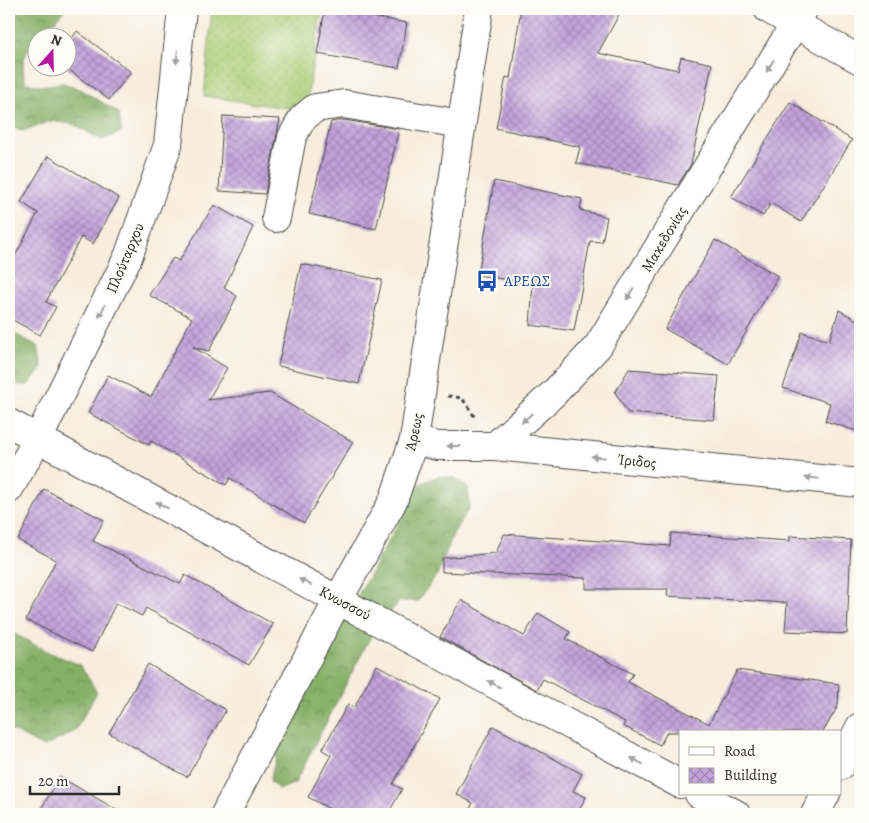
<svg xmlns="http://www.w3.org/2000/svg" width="869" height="823" viewBox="0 0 869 823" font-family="Alegreya,serif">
  <defs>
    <pattern id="grass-dots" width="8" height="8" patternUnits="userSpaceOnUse" patternTransform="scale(1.25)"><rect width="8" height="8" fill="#a9cd76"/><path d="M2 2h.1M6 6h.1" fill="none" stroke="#92b066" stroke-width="1.8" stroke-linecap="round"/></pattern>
    <pattern id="forest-crowns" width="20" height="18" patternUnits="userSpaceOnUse" patternTransform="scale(1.25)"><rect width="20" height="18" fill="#86b067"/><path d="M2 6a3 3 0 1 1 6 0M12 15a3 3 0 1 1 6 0" fill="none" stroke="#6e8f55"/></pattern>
    <pattern id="building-cross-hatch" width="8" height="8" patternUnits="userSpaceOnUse" patternTransform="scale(1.25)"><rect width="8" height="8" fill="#c2a3dc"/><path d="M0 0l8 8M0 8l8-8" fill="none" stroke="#9e85b3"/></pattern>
  </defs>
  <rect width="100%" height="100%" fill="#fdfcf7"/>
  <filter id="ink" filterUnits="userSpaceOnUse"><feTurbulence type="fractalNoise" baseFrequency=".02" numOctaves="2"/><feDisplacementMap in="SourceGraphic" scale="10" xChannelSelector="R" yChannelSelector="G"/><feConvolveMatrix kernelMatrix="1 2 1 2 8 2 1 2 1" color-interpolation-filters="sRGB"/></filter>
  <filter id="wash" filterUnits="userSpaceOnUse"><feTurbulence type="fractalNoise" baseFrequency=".0096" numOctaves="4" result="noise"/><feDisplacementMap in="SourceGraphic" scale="20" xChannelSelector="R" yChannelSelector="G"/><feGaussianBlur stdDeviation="1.12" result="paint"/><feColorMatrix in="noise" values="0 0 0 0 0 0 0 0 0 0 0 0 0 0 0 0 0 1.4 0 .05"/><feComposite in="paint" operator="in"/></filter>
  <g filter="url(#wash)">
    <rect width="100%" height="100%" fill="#f7eddc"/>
    <path fill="url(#grass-dots)" stroke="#6a7c50" d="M 212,9 L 322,9 L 305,111 L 204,96 Z"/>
    <path fill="url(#forest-crowns)" stroke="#586e49" d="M 12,9 L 64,9 L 64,11 L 40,37 L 38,38 L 37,40 C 23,55 20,63 26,83 L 41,86 L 63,83 L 82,90 L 119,113 L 121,132 L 102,140 L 73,124 L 50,121 L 23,131 L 9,126 L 9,11 Z
      M 9,331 L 38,346 L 42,368 L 28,385 L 9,384 Z
      M 438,476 L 456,478 L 468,488 L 469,508 L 454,532 L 438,573 L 418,601 L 400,601 L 373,632 L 295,783 L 279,790 L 270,781 L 281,738 L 339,629 L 405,512 L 413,487 Z
      M 9,631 L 48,652 L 80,665 L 97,692 L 75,731 L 44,747 L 9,729 Z"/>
    <g id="blocks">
      <path fill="url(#building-cross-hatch)" d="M 325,9 L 407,23 L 399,68 L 317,54 Z
        M 521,9 L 622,9 L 598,53 L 678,70 L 681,57 L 712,64 L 691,164 L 678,185 L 576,163 L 580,147 L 496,128 L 506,77 L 510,78 Z
        M 77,31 L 131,72 L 109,100 L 68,69 L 68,44 Z
        M 790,102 L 852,140 L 801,222 L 771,203 L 763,216 L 731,197 Z
        M 223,116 L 280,119 L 265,194 L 219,191 Z
        M 344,120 L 399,129 L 376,229 L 309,214 L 331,122 Z
        M 48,156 L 119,198 L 93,244 L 81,237 L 46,302 L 56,307 L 40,335 L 9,318 L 9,267 L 38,213 L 21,202 Z
        M 494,181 L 582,199 L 580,210 L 607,217 L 602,242 L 590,241 L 574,331 L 530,325 L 533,284 L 478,275 Z
        M 214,205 L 253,227 L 224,288 L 237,296 L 209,351 L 193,347 L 227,368 L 208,400 L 270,393 L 353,442 L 304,523 L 230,478 L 226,485 L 151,441 L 149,445 L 88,413 L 108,375 L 151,397 L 192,318 L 149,295 L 173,258 L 179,261 Z
        M 715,240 L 778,276 L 728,364 L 665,329 Z
        M 301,264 L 382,280 L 359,384 L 278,366 Z
        M 839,310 L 860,322 L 860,432 L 825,421 L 830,403 L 783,388 L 802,332 L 829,341 Z
        M 629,369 L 719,376 L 714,420 L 628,413 L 615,392 Z
        M 44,489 L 104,520 L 93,541 L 180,584 L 185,575 L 273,624 L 249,665 L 146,608 L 142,616 L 116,603 L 92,652 L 26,620 L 56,560 L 18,540 Z
        M 671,533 L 790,541 L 790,536 L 851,540 L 847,634 L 785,631 L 787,603 L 667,596 L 668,589 L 586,589 L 586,578 L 442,572 L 442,558 L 496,553 L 504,534 L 670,546 Z
        M 461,600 L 524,636 L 538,613 L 570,632 L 566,639 L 633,674 L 628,682 L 709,724 L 737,670 L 839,684 L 838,706 L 823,732 L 667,732 L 660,745 L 623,726 L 625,722 L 543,679 L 537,690 L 440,637 Z
        M 148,664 L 226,710 L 187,777 L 109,733 Z
        M 377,665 L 440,699 L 393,784 L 402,789 L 388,814 L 339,814 L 308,797 L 331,755 L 322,750 L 348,704 L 354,708 Z
        M 493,726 L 582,774 L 573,791 L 586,797 L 577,814 L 467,814 L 473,803 L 456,794 Z
        M 60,777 L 124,814 L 38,814 Z"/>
    </g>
  </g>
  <g filter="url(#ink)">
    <use href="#blocks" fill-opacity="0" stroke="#4a4846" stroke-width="1"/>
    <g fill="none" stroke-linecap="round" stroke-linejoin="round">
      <g stroke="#4a4846" stroke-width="30">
        <path id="minor" d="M 768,9 L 860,60
          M 276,218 L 292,137 L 302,119 L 315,108 L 344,104 L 461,124
          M 9,423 L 680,784
          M 414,440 L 437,446 L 495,446 L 860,483
          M 495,446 L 554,393 L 598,346 L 804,9
          M 9,489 L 38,439 L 128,257 L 168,145 L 182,9
          M 840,766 L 860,727
          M 699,794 L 736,814
          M 225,814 L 338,600 L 393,501 L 414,440 L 479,9
          M 815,814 L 826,794"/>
      </g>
      <path stroke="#4a4846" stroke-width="3" stroke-dasharray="4 4" stroke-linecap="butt" d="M 448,396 L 462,398 L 475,417"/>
      <use href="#minor" stroke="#fff" stroke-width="28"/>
    </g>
    <defs><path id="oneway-solid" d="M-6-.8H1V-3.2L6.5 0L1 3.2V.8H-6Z" transform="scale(1.25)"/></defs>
    <g fill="#a0a0a0">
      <use href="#oneway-solid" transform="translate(177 57) rotate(96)"/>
      <use href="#oneway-solid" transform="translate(770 66) rotate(121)"/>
      <use href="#oneway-solid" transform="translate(630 294) rotate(121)"/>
      <use href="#oneway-solid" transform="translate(102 311) rotate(116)"/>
      <use href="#oneway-solid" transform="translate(527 418) rotate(138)"/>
      <use href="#oneway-solid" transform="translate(454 446) rotate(-180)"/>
      <use href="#oneway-solid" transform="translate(598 457) rotate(-174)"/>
      <use href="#oneway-solid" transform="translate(812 478) rotate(-174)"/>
      <use href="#oneway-solid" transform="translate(162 505) rotate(-152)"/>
      <use href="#oneway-solid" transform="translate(305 582) rotate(-152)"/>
      <use href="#oneway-solid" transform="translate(494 684) rotate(-152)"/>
      <use href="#oneway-solid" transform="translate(637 761) rotate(-152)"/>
    </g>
  </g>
  <defs>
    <g id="bus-bare" transform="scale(1.725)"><path d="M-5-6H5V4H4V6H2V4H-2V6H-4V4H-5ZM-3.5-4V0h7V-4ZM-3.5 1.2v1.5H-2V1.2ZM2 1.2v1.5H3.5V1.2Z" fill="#1a4fb4" stroke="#fdfcf7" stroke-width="2.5" paint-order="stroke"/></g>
  </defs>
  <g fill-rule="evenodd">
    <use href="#bus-bare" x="487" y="281"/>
  </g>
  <g text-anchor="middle" stroke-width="4" stroke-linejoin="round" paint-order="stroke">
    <g font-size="15" fill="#2b2b2b" stroke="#fdfcf7">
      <text transform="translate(664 239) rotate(-59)" y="5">Μακεδονίας</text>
      <text transform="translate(125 258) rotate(-67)" y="5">Πλούταρχου</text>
      <text transform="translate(414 432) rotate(-78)" y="5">Άρεως</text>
      <text transform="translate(637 461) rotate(6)" y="5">Ίριδος</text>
      <text transform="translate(345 603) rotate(28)" y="5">Κνωσσού</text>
    </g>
    <g font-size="15" fill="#164399" stroke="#fdfcf7" text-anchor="start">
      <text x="504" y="286">ΑΡΕΩΣ</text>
    </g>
  </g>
  <rect width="869" height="823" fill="none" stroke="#fdfcf7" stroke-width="30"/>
  <rect x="679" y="730" width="162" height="65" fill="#fdfcf7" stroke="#a9a8a5"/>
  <rect x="689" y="747" width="25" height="8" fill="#ffffff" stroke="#a9a8a5"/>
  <text x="724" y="756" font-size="15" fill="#2b2b2b">Road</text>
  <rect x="689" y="768" width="25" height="15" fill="url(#building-cross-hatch)" stroke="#a9a8a5"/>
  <text x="724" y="780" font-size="15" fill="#2b2b2b">Building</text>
  <g transform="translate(52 52) rotate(20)"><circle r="24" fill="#fdfcf7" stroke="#a9a8a5"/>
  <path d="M0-4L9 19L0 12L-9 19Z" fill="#b5179e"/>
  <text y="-8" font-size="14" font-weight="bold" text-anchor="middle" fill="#2b2b2b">N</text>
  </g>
  <path d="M30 786v8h89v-8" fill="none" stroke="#2b2b2b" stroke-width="2.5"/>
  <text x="38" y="786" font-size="15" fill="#2b2b2b" stroke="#fdfcf7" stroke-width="4" paint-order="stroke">20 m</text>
</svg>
